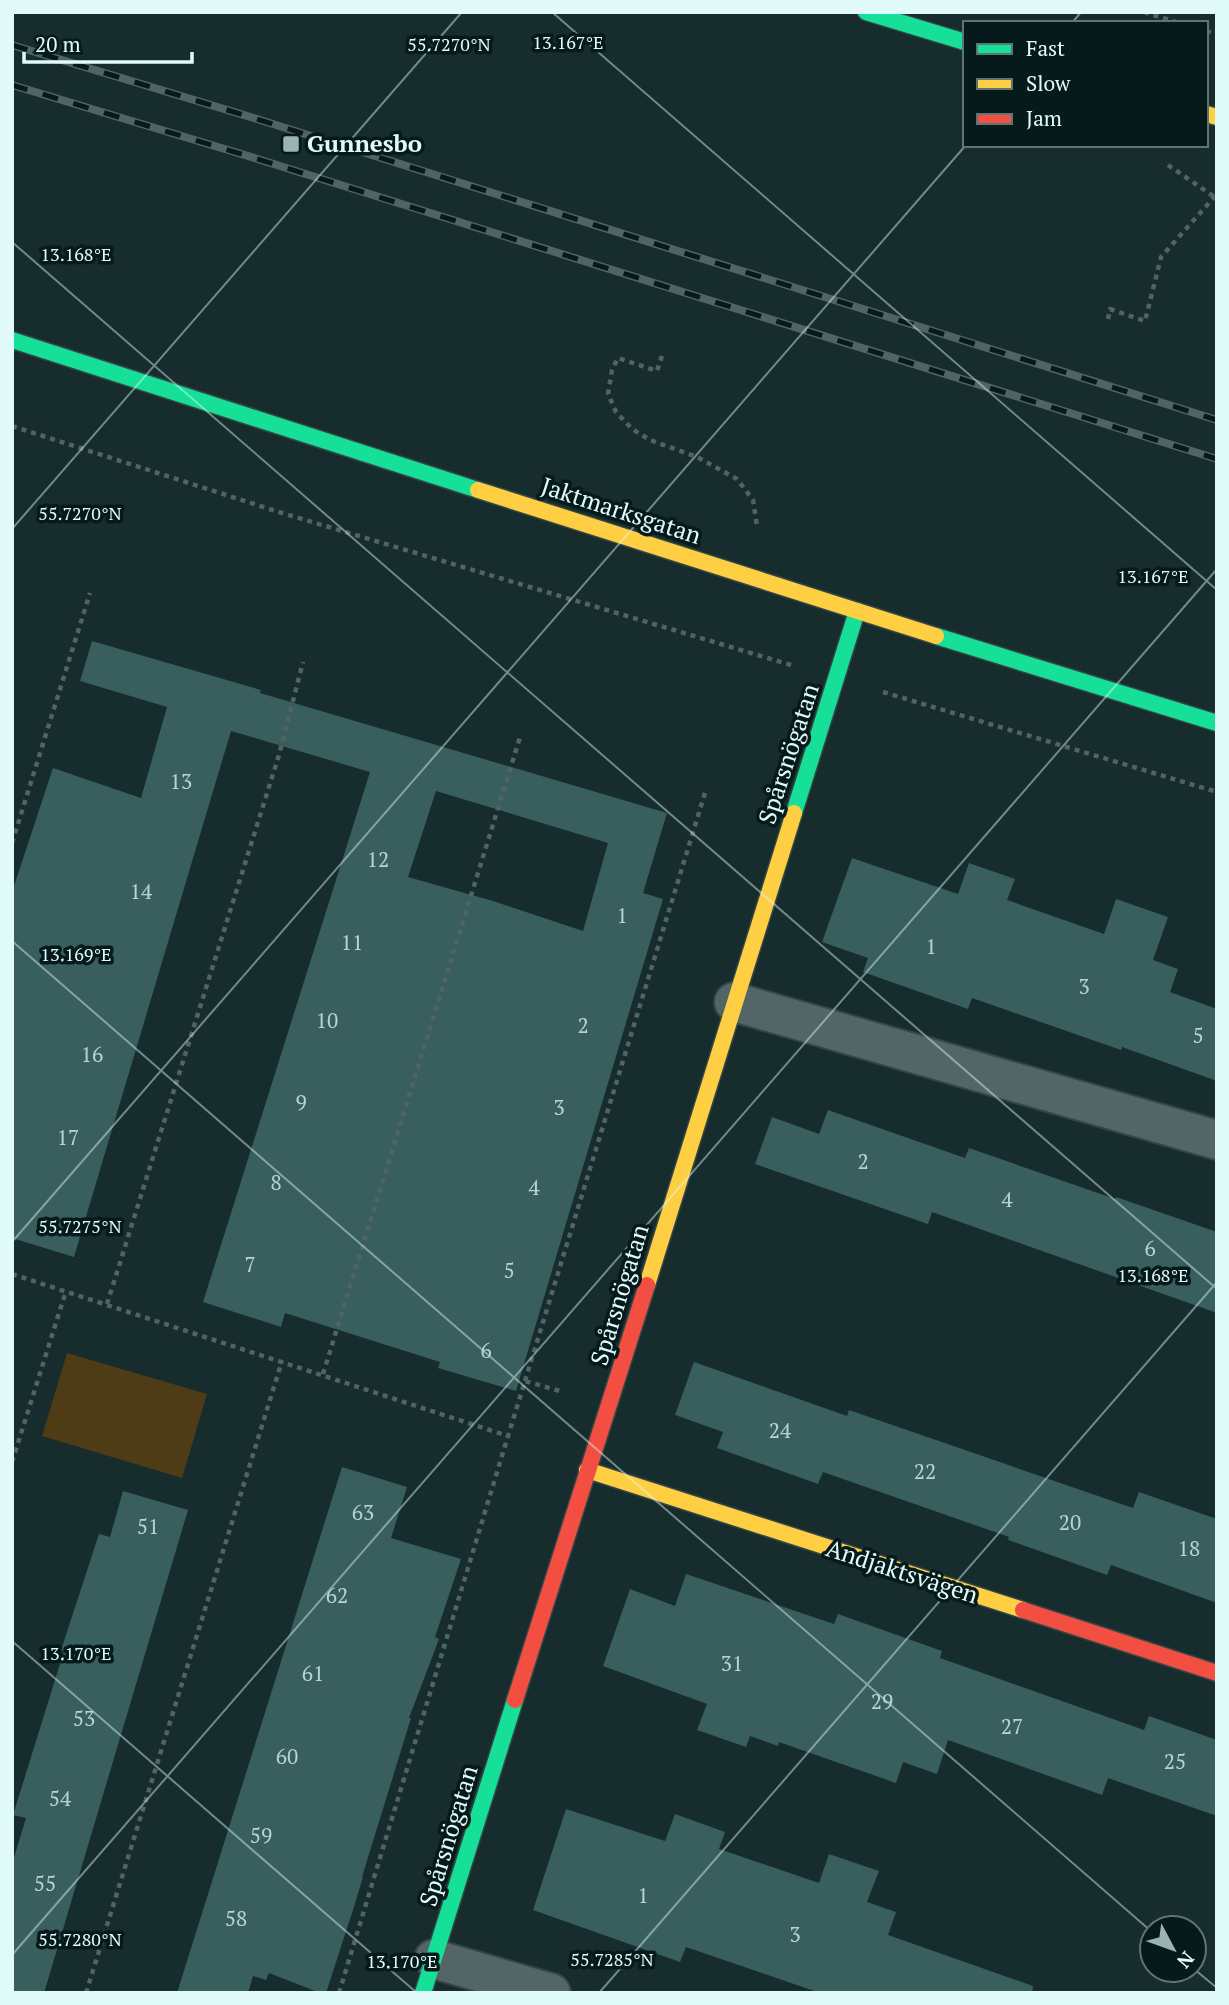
<svg xmlns="http://www.w3.org/2000/svg" width="1229" height="2005" viewBox="0 0 1229 2005" font-family="'PT Serif',serif">
  <rect width="100%" height="100%" fill="#162c2d"/>
  <path fill="#4e3c17" d="M 67,1353 L 207,1394 L 182,1478 L 42,1436 Z"/>
  <path fill="#395e5e" fill-rule="evenodd" d="M 92,641 L 261,690 L 260,693 L 667,813 L 643,893 L 663,899 L 516,1391 L 438,1368 L 440,1362 L 285,1313 L 281,1327 L 203,1302 L 370,772 L 231,731 L 74,1257 L 12,1238 L 12,892 L 53,768 L 141,798 L 167,707 L 80,681 ZM 436,791 L 608,843 L 583,931 L 493,901 L 408,877 Z
    M 852,858 L 958,894 L 969,863 L 1015,879 L 1007,900 L 1104,934 L 1116,899 L 1168,917 L 1153,960 L 1178,969 L 1170,992 L 1217,1009 L 1217,1081 L 1122,1047 L 1121,1050 L 972,998 L 968,1009 L 863,972 L 868,958 L 822,942 Z
    M 828,1110 L 965,1158 L 969,1148 L 1115,1199 L 1116,1197 L 1217,1232 L 1217,1313 L 932,1212 L 928,1224 L 755,1164 L 772,1117 L 819,1134 Z
    M 694,1362 L 847,1416 L 849,1410 L 1133,1508 L 1139,1492 L 1217,1519 L 1217,1603 L 1111,1565 L 1107,1575 L 1008,1540 L 1009,1537 L 823,1472 L 818,1484 L 717,1448 L 723,1432 L 675,1415 Z
    M 342,1467 L 407,1487 L 391,1538 L 461,1559 L 435,1637 L 439,1639 L 409,1718 L 411,1718 L 362,1877 L 363,1877 L 353,1910 L 326,1993 L 320,1993 L 269,1973 L 266,1980 L 253,1976 L 248,1993 L 177,1993 Z
    M 123,1491 L 188,1510 L 44,1993 L 12,1993 L 12,1864 L 26,1818 L 13,1815 L 64,1651 L 61,1650 L 99,1534 L 110,1537 Z
    M 686,1574 L 834,1624 L 838,1614 L 942,1651 L 940,1658 L 1144,1730 L 1149,1716 L 1217,1740 L 1217,1816 L 1108,1778 L 1102,1795 L 948,1740 L 937,1774 L 903,1762 L 896,1783 L 779,1742 L 778,1746 L 750,1736 L 746,1747 L 697,1730 L 707,1704 L 603,1666 L 630,1589 L 675,1606 Z
    M 566,1809 L 665,1841 L 675,1814 L 725,1832 L 719,1849 L 819,1883 L 829,1854 L 879,1871 L 867,1902 L 896,1912 L 888,1935 L 1033,1986 L 1032,1993 L 820,1993 L 686,1947 L 680,1962 L 533,1910 Z"/>
  <g fill="none" stroke-linecap="round" stroke-linejoin="round">
    <g stroke="#354647" stroke-width="42">
      <path id="street" d="M 734,1002 L 1217,1140
        M 434,1959 L 551,1993"/>
    </g>
    <g stroke="#354647" stroke-width="19">
      <path id="fast" d="M 866,12 L 965,42
        M 12,340 L 478,490
        M 936,636 L 1217,723
        M 794,813 L 857,611
        M 423,1993 L 515,1700"/>
    </g>
    <g stroke="#354647" stroke-width="19">
      <path id="slow" d="M 1206,114 L 1217,117
        M 478,490 L 936,636
        M 647,1285 L 794,813
        M 587,1470 L 1023,1610"/>
    </g>
    <g stroke="#354647" stroke-width="19">
      <path id="jam" d="M 1023,1610 L 1217,1673
        M 515,1700 L 647,1285"/>
    </g>
    <path stroke="#526363" stroke-width="4.5" stroke-dasharray="5 5" stroke-linecap="butt" d="M 1144,12 L 1179,23
      M 1206,31 L 1217,34
      M 1168,165 L 1216,198
      M 1108,319 L 1110,309 L 1145,321 L 1161,257 L 1217,194
      M 662,356 L 657,371 L 618,358 L 612,370 L 608,394 L 616,412 L 632,429 L 650,440 L 697,457 L 737,479 L 753,500 L 757,526
      M 12,426 L 282,513 L 791,665
      M 883,692 L 1217,792
      M 12,843 L 90,593
      M 12,1274 L 508,1436 L 525,1381 L 563,1392
      M 107,1304 L 279,755 L 303,662
      M 323,1374 L 521,734
      M 525,1381 L 705,793
      M 12,1462 L 66,1291
      M 86,1993 L 282,1361
      M 339,1993 L 508,1436"/>
    <use href="#street" stroke="#536566" stroke-width="38"/>
    <use href="#fast" stroke="#16e098" stroke-width="16"/>
    <use href="#slow" stroke="#ffcf43" stroke-width="16"/>
    <use href="#jam" stroke="#f24e42" stroke-width="16"/>
    <g stroke="#526364" stroke-width="8">
      <path id="rail" d="M 12,45 L 257,119 L 1217,420
        M 12,85 L 248,156 L 1217,459"/>
    </g>
    <use href="#rail" stroke="#061a1b" stroke-width="5" stroke-dasharray="16" stroke-linecap="butt"/>
  </g>
  <path fill="none" stroke="#e1fbfb" stroke-width="2" stroke-opacity="0.45" d="M 552,12 L 1217,590M 1072,23 L 1081,12M 12,242 L 1217,1289M 12,529 L 462,12M 12,941 L 1152,1932M 12,1242 L 966,145M 12,1641 L 417,1993M 12,1955 L 1217,569M 1194,1969 L 1217,1988M 599,1993 L 1217,1282"/>
  <rect fill="#9ab3b3" stroke="#061a1b" stroke-width="2.5" x="282" y="135" width="18" height="18" rx="3.5"/>
  <g text-anchor="middle" stroke-width="7" stroke-linejoin="round" paint-order="stroke">
    <g font-size="21" fill="#b7d4d4">
      <text x="181" y="789">13</text>
      <text x="378" y="867">12</text>
      <text x="141" y="899">14</text>
      <text x="622" y="923">1</text>
      <text x="352" y="950">11</text>
      <text x="931" y="954">1</text>
      <text x="1084" y="994">3</text>
      <text x="327" y="1028">10</text>
      <text x="583" y="1033">2</text>
      <text x="1198" y="1043">5</text>
      <text x="92" y="1062">16</text>
      <text x="301" y="1110">9</text>
      <text x="559" y="1115">3</text>
      <text x="68" y="1145">17</text>
      <text x="863" y="1169">2</text>
      <text x="276" y="1190">8</text>
      <text x="534" y="1195">4</text>
      <text x="1007" y="1207">4</text>
      <text x="1150" y="1256">6</text>
      <text x="250" y="1272">7</text>
      <text x="509" y="1278">5</text>
      <text x="486" y="1358">6</text>
      <text x="780" y="1438">24</text>
      <text x="925" y="1479">22</text>
      <text x="363" y="1520">63</text>
      <text x="1070" y="1530">20</text>
      <text x="148" y="1534">51</text>
      <text x="1189" y="1556">18</text>
      <text x="337" y="1603">62</text>
      <text x="732" y="1671">31</text>
      <text x="313" y="1681">61</text>
      <text x="882" y="1709">29</text>
      <text x="84" y="1726">53</text>
      <text x="1012" y="1734">27</text>
      <text x="287" y="1764">60</text>
      <text x="1175" y="1769">25</text>
      <text x="60" y="1806">54</text>
      <text x="261" y="1843">59</text>
      <text x="45" y="1891">55</text>
      <text x="643" y="1903">1</text>
      <text x="236" y="1926">58</text>
      <text x="795" y="1942">3</text>
    </g>
    <g font-size="24" font-weight="bold" fill="#e1fbfb" stroke="#061a1b" text-anchor="start">
      <text x="307" y="152">Gunnesbo</text>
    </g>
    <g font-size="24" fill="#e1fbfb" stroke="#061a1b">
      <text transform="translate(621 511) rotate(18)" y="8">Jaktmarksgatan</text>
      <text transform="translate(789 754) rotate(-72)" y="8">Spårsnögatan</text>
      <text transform="translate(620 1295) rotate(-73)" y="8">Spårsnögatan</text>
      <text transform="translate(902 1572) rotate(18)" y="8">Andjaktsvägen</text>
      <text transform="translate(449 1836) rotate(-73)" y="8">Spårsnögatan</text>
    </g>
  </g>
  <g font-size="18" text-anchor="middle" fill="#e1fbfb" stroke="#061a1b" stroke-width="7" stroke-linejoin="round" paint-order="stroke">
    <text x="568" y="49">13.167°E</text>
    <text x="449" y="51">55.7270°N</text>
    <text x="76" y="261">13.168°E</text>
    <text x="80" y="520">55.7270°N</text>
    <text x="1153" y="583">13.167°E</text>
    <text x="76" y="961">13.169°E</text>
    <text x="80" y="1233">55.7275°N</text>
    <text x="1153" y="1282">13.168°E</text>
    <text x="76" y="1660">13.170°E</text>
    <text x="80" y="1946">55.7280°N</text>
    <text x="612" y="1966">55.7285°N</text>
    <text x="402" y="1968">13.170°E</text>
  </g>
  <rect width="1229" height="2005" fill="none" stroke="#e1fbfb" stroke-width="28"/>
  <rect x="963" y="21" width="245" height="126" fill="#061a1b" stroke="#5e7475" stroke-width="2"/>
  <rect x="977" y="44" width="35" height="10" fill="#16e098" stroke="#5e7475" stroke-width="2"/>
  <text x="1026" y="56" font-size="21" fill="#e1fbfb">Fast</text>
  <rect x="977" y="79" width="35" height="10" fill="#ffcf43" stroke="#5e7475" stroke-width="2"/>
  <text x="1026" y="91" font-size="21" fill="#e1fbfb">Slow</text>
  <rect x="977" y="114" width="35" height="10" fill="#f24e42" stroke="#5e7475" stroke-width="2"/>
  <text x="1026" y="126" font-size="21" fill="#e1fbfb">Jam</text>
  <g transform="translate(1173 1949) rotate(131)"><circle r="33" fill="#061a1b" stroke="#5e7475" stroke-width="2"/>
  <path d="M0-5L12 26L0 18L-12 26Z" fill="#9ab3b3"/>
  <text y="-10" font-size="19" font-weight="bold" text-anchor="middle" fill="#e1fbfb">N</text>
  </g>
  <path d="M24 52v10h168v-10" fill="none" stroke="#e1fbfb" stroke-width="3.5"/>
  <text x="35" y="52" font-size="21" fill="#e1fbfb" stroke="#061a1b" stroke-width="5" paint-order="stroke">20 m</text>
</svg>
